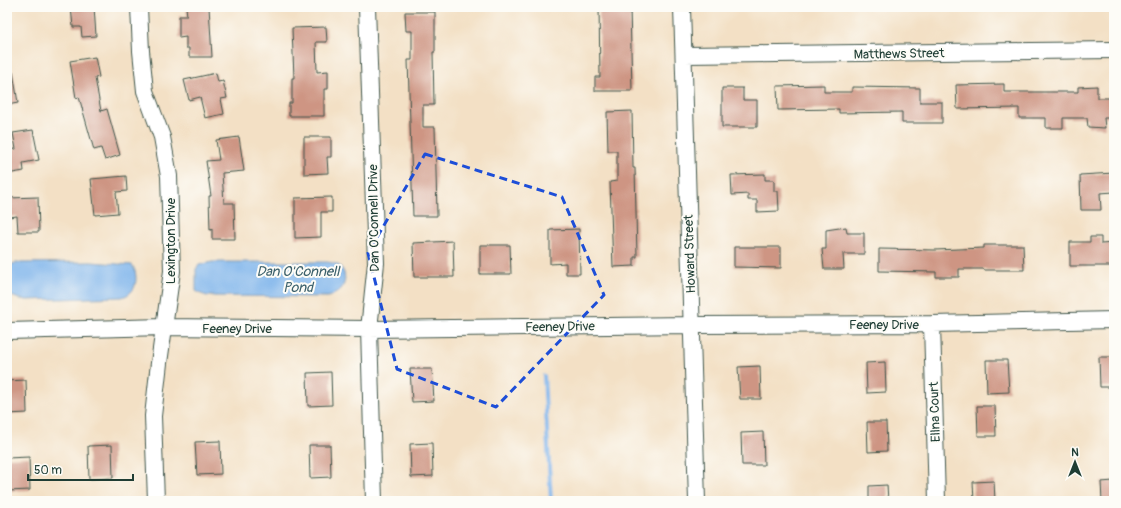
<svg xmlns="http://www.w3.org/2000/svg" width="1121" height="508" viewBox="0 0 1121 508" font-family="Pangolin,sans-serif">
  <rect width="100%" height="100%" fill="#fdfcf7"/>
  <filter id="ink" filterUnits="userSpaceOnUse"><feTurbulence type="fractalNoise" baseFrequency=".025" numOctaves="2"/><feDisplacementMap in="SourceGraphic" scale="8" xChannelSelector="R" yChannelSelector="G"/><feConvolveMatrix kernelMatrix="1 2 1 2 8 2 1 2 1" color-interpolation-filters="sRGB"/></filter>
  <filter id="wash" filterUnits="userSpaceOnUse"><feTurbulence type="fractalNoise" baseFrequency=".012" numOctaves="4" result="noise"/><feDisplacementMap in="SourceGraphic" scale="16" xChannelSelector="R" yChannelSelector="G"/><feGaussianBlur stdDeviation="0.9" result="paint"/><feColorMatrix in="noise" values="0 0 0 0 0 0 0 0 0 0 0 0 0 0 0 0 0 1.4 0 .05"/><feComposite in="paint" operator="in"/></filter>
  <g filter="url(#wash)">
    <rect width="100%" height="100%" fill="#f3e0c5"/>
    <path fill="#7db3eb" stroke="#4e7890" d="M 91,262 L 132,265 C 137,271 138,286 131,292 C 128,295 125,296 122,297 L 27,300 C 19,299 13,298 7,292 L 7,267 L 9,265 L 16,263 Z
      M 212,262 L 326,262 C 329,262 333,263 336,264 C 344,267 347,278 343,286 C 340,292 333,295 328,297 L 207,296 L 201,294 L 196,291 L 196,269 L 199,265 Z"/>
    <g fill="none" stroke-linecap="round" stroke-linejoin="round">
      <path stroke="#7db3eb" stroke-width="4" d="M 544,376 L 551,501"/>
    </g>
    <g id="blocks">
      <path fill="#ce9583" d="M 71,7 L 94,7 L 96,36 L 82,37 L 81,27 L 73,27 Z
        M 186,7 L 209,7 L 212,57 L 189,57 L 189,48 L 186,48 L 186,37 L 179,38 L 179,16 L 187,16 Z
        M 599,7 L 630,7 L 632,91 L 595,91 L 595,77 L 600,77 Z
        M 405,12 L 435,12 L 435,52 L 433,52 L 434,105 L 423,105 L 423,127 L 435,127 L 437,216 L 413,216 L 408,60 L 412,60 L 412,31 L 406,31 Z
        M 326,27 L 327,42 L 316,42 L 317,72 L 328,71 L 328,89 L 324,89 L 324,116 L 289,116 L 289,103 L 292,103 L 292,78 L 294,78 L 292,28 Z
        M 95,57 L 99,77 L 95,78 L 101,111 L 107,109 L 120,155 L 105,160 L 101,148 L 94,150 L 79,97 L 76,98 L 70,61 Z
        M 7,72 L 13,72 L 18,103 L 7,105 Z
        M 216,73 L 218,82 L 223,81 L 227,98 L 221,99 L 224,114 L 205,118 L 200,97 L 189,100 L 184,80 Z
        M 1004,84 L 1004,92 L 1078,92 L 1078,87 L 1097,86 L 1097,98 L 1114,98 L 1114,118 L 1104,118 L 1105,128 L 1088,127 L 1087,118 L 1063,118 L 1063,128 L 1046,128 L 1046,118 L 1019,118 L 1019,108 L 957,109 L 956,85 Z
        M 824,85 L 824,92 L 852,92 L 852,87 L 920,88 L 920,102 L 942,102 L 942,123 L 902,123 L 902,112 L 839,113 L 839,109 L 778,110 L 777,86 Z
        M 722,88 L 743,88 L 743,100 L 757,100 L 757,127 L 722,127 Z
        M 632,111 L 633,168 L 635,168 L 637,257 L 634,257 L 634,266 L 613,267 L 610,182 L 617,181 L 617,151 L 608,151 L 607,112 Z
        M 33,130 L 39,160 L 23,163 L 24,171 L 7,174 L 7,150 L 16,149 L 13,133 Z
        M 239,137 L 244,171 L 222,173 L 224,203 L 234,203 L 235,239 L 212,239 L 212,229 L 210,230 L 209,196 L 211,196 L 206,161 L 219,160 L 216,140 Z
        M 304,137 L 331,137 L 331,157 L 327,157 L 328,173 L 304,174 Z
        M 1114,173 L 1114,192 L 1100,193 L 1101,210 L 1081,210 L 1080,175 Z
        M 765,174 L 765,180 L 774,180 L 774,191 L 778,191 L 779,211 L 757,212 L 757,200 L 748,200 L 748,194 L 732,195 L 731,175 Z
        M 126,176 L 127,191 L 116,192 L 118,213 L 95,215 L 91,179 Z
        M 38,197 L 39,232 L 18,232 L 17,216 L 9,217 L 9,198 Z
        M 332,197 L 332,212 L 321,212 L 321,237 L 295,238 L 295,198 Z
        M 846,227 L 847,233 L 864,233 L 864,254 L 843,254 L 844,269 L 824,269 L 822,249 L 826,249 L 826,230 Z
        M 579,229 L 580,274 L 566,274 L 566,263 L 550,264 L 550,230 Z
        M 1090,237 L 1101,237 L 1101,244 L 1114,243 L 1114,266 L 1070,266 L 1070,242 L 1090,242 Z
        M 453,241 L 454,277 L 414,277 L 413,243 Z
        M 480,245 L 510,245 L 511,274 L 480,274 Z
        M 984,245 L 1023,245 L 1024,270 L 984,270 L 984,269 L 959,269 L 959,277 L 936,277 L 936,272 L 879,271 L 879,249 L 935,250 L 984,248 Z
        M 734,247 L 781,247 L 781,268 L 734,267 Z
        M 1099,357 L 1114,357 L 1114,387 L 1100,387 Z
        M 986,360 L 1007,360 L 1009,392 L 987,393 Z
        M 885,362 L 886,392 L 867,393 L 866,363 Z
        M 760,366 L 761,399 L 740,399 L 738,367 Z
        M 410,369 L 432,369 L 434,401 L 412,402 Z
        M 331,372 L 332,405 L 308,406 L 307,373 Z
        M 26,380 L 27,413 L 7,414 L 7,381 Z
        M 977,406 L 995,406 L 996,436 L 978,436 Z
        M 867,422 L 886,422 L 887,451 L 868,452 Z
        M 763,432 L 764,465 L 742,465 L 741,433 Z
        M 220,441 L 221,474 L 197,475 L 195,442 Z
        M 432,443 L 433,476 L 411,477 L 410,444 Z
        M 112,445 L 113,478 L 89,479 L 88,446 Z
        M 309,445 L 330,445 L 331,477 L 310,478 Z
        M 29,457 L 30,490 L 8,491 L 7,458 Z
        M 994,481 L 995,501 L 974,501 L 973,482 Z
        M 1114,481 L 1114,501 L 1102,501 L 1101,482 Z
        M 887,485 L 888,501 L 869,501 L 869,486 Z"/>
    </g>
  </g>
  <g filter="url(#ink)">
    <use href="#blocks" fill-opacity="0" stroke="#3f554a" stroke-width="1"/>
    <g fill="none" stroke-linecap="round" stroke-linejoin="round">
      <g stroke="#3f554a" stroke-width="18">
        <path id="street" d="M 139,7 L 141,51 L 145,91 L 162,137 L 169,176 L 172,271 L 159,363 L 153,416 L 156,501
          M 367,7 L 376,263 L 369,329 L 374,501
          M 682,7 L 697,501
          M 684,55 L 1114,50
          M 932,324 L 937,501
          M 7,331 L 164,327 L 369,329 L 691,325 L 932,324 L 1114,320"/>
      </g>
      <use href="#street" stroke="#fff" stroke-width="16"/>
    </g>
  </g>
  <path fill="none" stroke="#1d4ed8" stroke-width="3" stroke-dasharray="8 5" stroke-linejoin="round" d="M 425,154 L 562,197 L 604,295 L 496,407 L 397,369 L 368,253 Z"/>
  <g text-anchor="middle" stroke-width="4" stroke-linejoin="round" paint-order="stroke">
    <g font-size="13" fill="#1f3d34" stroke="#fdfcf7">
      <text transform="translate(899 53) rotate(-1)" y="5">Matthews Street</text>
      <text transform="translate(373 218) rotate(-91)" y="5">Dan O'Connell Drive</text>
      <text transform="translate(170 241) rotate(-90)" y="5">Lexington Drive</text>
      <text transform="translate(689 254) rotate(-92)" y="5">Howard Street</text>
      <text x="884" y="329">Feeney Drive</text>
      <text transform="translate(560 326) rotate(-1)" y="5">Feeney Drive</text>
      <text x="237" y="333">Feeney Drive</text>
      <text transform="translate(934 412) rotate(-92)" y="5">Ellna Court</text>
    </g>
    <g font-size="14" font-style="italic" fill="#3b606b" stroke="#fdfcf7">
      <text x="298" y="276">Dan O'Connell<tspan x="298" dy="16">Pond</tspan></text>
    </g>
  </g>
  <rect width="1121" height="508" fill="none" stroke="#fdfcf7" stroke-width="24"/>
  <g transform="translate(1075 462)" stroke="#fdfcf7" stroke-width="3" paint-order="stroke">
  <path d="M0-3L7 15L0 10L-7 15Z" fill="#1f3d34"/>
  <text y="-6" font-size="11" font-weight="bold" text-anchor="middle" fill="#1f3d34">N</text>
  </g>
  <path d="M28 474v6h105v-6" fill="none" stroke="#1f3d34" stroke-width="2"/>
  <text x="34" y="474" font-size="12" fill="#1f3d34" stroke="#fdfcf7" stroke-width="3" paint-order="stroke">50 m</text>
</svg>
